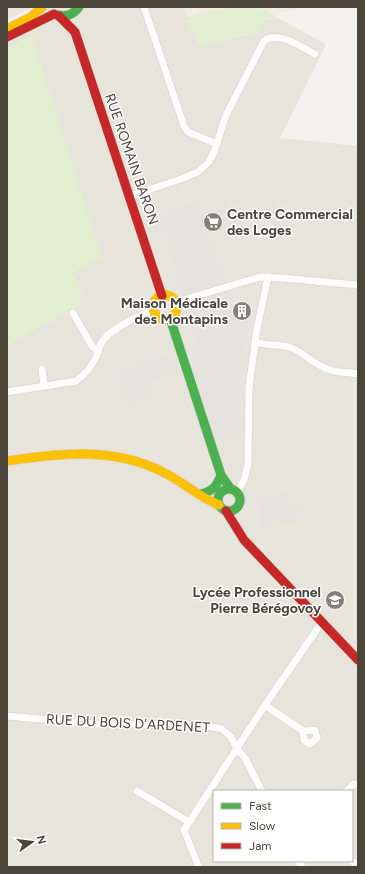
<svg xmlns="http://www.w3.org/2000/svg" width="365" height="874" viewBox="0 0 365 874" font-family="Figtree,sans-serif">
  <rect width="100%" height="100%" fill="#f4f2ee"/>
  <path fill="#e7e4dc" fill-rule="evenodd" d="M 49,7 L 184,7 L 198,46 L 257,33 L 259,25 L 263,21 L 272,19 L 274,16 L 326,44 L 280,138 L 358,146 L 358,194 L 357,204 L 358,205 L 358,867 L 7,867 L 7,28 ZM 214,791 L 352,791 L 352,861 L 214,861 Z"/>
  <path fill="#f3ebdf" d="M 184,7 L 230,7 L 187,17 Z
    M 259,7 L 300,7 L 274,16 Z"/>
  <path fill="#eae5da" d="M 285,352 L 320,373 L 323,371 L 351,385 L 352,383 L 358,383 L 358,646 L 265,553 L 258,539 L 256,530 L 310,521 L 305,503 L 278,487 L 303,445 L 300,436 L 296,433 L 291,442 L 260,424 L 265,415 L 258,410 L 260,383 L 276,355 Z"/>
  <path fill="#eee3df" d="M 7,7 L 33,7 L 7,20 Z"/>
  <path fill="#e1eecf" d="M 230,7 L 259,7 L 274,16 L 272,19 C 263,21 260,23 258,33 L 198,47 L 187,17 Z
    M 32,35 L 102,259 L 73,272 L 83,294 L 79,304 L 50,322 L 7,346 L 7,48 Z"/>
  <path fill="#e6e3df" d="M 196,203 L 239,327 L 249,324 L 243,375 L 239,434 L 216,439 L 188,345 L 195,343 L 192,330 L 196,328 L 193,318 L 188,320 L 177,282 L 181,280 L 160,216 Z
    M 165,356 L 167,362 L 174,359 L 178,371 L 147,381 L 152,397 L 127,406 L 117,373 Z
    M 273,493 L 301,508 L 292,524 L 276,515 L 275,526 L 258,528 L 258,499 L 263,499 L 270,498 Z"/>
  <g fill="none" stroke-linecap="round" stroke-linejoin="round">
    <g stroke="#d2d0cb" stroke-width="8">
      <path id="street" d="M 144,7 L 184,126 L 188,132 L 217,144
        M 130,196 L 181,179 L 198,172 L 209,162 L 214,152 L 226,115 L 264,41 C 278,30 301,47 315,54
        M 176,302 L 260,277 L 282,278 L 358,285
        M 73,313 L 92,346 L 98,352
        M 255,342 C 266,346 280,344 289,347 C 304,352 315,366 330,370 C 337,373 349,372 358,374
        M 42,369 L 44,386
        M 7,392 L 76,381 C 86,374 92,367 97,355 C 98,350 100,345 103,340 C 113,328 139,315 154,310
        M 237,492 L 244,480 L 248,464 L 249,387 L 257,329 L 268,277
        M 265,705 L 303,731 L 304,740 L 310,744 L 317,738 L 315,730 L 303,731
        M 7,716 L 96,724 L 202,725 L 222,729 L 231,737 L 237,749 L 245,758 L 262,791
        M 137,791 L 189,822
        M 347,791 L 353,784 L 358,785
        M 298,861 L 302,867
        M 351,861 L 358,865
        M 198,867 L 198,865 L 184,830 L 265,705 L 322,622"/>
    </g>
    <g stroke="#d3cfc5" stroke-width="10">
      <path id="fast" d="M 57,15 C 67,17 73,15 79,7
        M 170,318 L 221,475 L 230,488
        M218 500a11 11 0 1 1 22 0a11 11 0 1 1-22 0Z
        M 200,494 C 212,492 217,486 221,475"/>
    </g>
    <g stroke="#d3cfc5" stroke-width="10">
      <path id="slow" d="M 7,29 L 31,17 L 42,7
        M153 307a12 12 0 1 1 24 0a12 12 0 1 1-24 0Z
        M 7,461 C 59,453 112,447 161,471 C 181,480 198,497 219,505"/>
    </g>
    <g stroke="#d3cfc5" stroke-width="10">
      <path id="jam" d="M 59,16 L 75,32 L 162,296
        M 7,37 L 54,14
        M 226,511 L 244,540 L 358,660"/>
    </g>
    <use href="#street" stroke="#fdfdfc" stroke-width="7"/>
    <use href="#fast" stroke="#4caf50" stroke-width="9"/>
    <use href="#slow" stroke="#ffc107" stroke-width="9"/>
    <use href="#jam" stroke="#c62828" stroke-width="9"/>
  </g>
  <defs>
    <g id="supermarket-disc" transform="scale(1)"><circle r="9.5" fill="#868178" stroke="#fff"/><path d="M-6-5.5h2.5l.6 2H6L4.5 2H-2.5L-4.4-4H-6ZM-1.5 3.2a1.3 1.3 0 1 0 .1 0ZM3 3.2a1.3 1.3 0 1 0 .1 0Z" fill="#fff"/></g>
    <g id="building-disc" transform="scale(1)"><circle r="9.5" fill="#868178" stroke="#fff"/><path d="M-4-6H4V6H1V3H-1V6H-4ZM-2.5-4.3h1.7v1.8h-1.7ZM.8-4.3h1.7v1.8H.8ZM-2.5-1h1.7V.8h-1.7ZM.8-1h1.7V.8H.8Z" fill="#fff"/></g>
    <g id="school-disc" transform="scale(1)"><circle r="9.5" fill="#868178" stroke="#fff"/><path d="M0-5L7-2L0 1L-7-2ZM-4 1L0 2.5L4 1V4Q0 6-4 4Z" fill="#fff"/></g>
  </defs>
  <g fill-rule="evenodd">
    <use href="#supermarket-disc" x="213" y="222"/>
    <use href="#building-disc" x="242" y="311"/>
    <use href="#school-disc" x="335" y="600"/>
  </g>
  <g text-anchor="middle" stroke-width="3" stroke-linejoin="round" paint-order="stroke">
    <g font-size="14" fill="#4b4439" stroke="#fff">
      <text transform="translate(132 159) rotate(71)" y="5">RUE ROMAIN BARON</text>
      <text transform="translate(128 723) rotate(3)" y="5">RUE DU BOIS D'ARDENET</text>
    </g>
    <g font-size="14" font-weight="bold" fill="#4b4439" stroke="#fff" text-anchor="end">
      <text x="227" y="219" text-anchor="start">Centre Commercial<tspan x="227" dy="16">des Loges</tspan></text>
      <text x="228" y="308">Maison Médicale<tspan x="228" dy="16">des Montapins</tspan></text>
      <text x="321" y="597">Lycée Professionnel<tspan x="321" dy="16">Pierre Bérégovoy</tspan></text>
    </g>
  </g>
  <rect width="365" height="874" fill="none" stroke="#4b4439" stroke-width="16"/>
  <rect x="213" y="790" width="140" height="72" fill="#ffffff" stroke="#b7b4b0"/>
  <rect x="221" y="803" width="20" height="6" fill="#4caf50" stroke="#b7b4b0"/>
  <text x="249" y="810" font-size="12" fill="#4b4439">Fast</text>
  <rect x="221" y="823" width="20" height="6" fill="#ffc107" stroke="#b7b4b0"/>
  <text x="249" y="830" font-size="12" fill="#4b4439">Slow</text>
  <rect x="221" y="843" width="20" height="6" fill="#c62828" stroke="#b7b4b0"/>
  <text x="249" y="850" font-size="12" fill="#4b4439">Jam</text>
  <g transform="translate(32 842) rotate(76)" stroke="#ffffff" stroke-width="3" paint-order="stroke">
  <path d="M0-3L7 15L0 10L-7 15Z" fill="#4b4439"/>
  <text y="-6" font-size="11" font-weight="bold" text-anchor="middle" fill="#4b4439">N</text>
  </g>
</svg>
